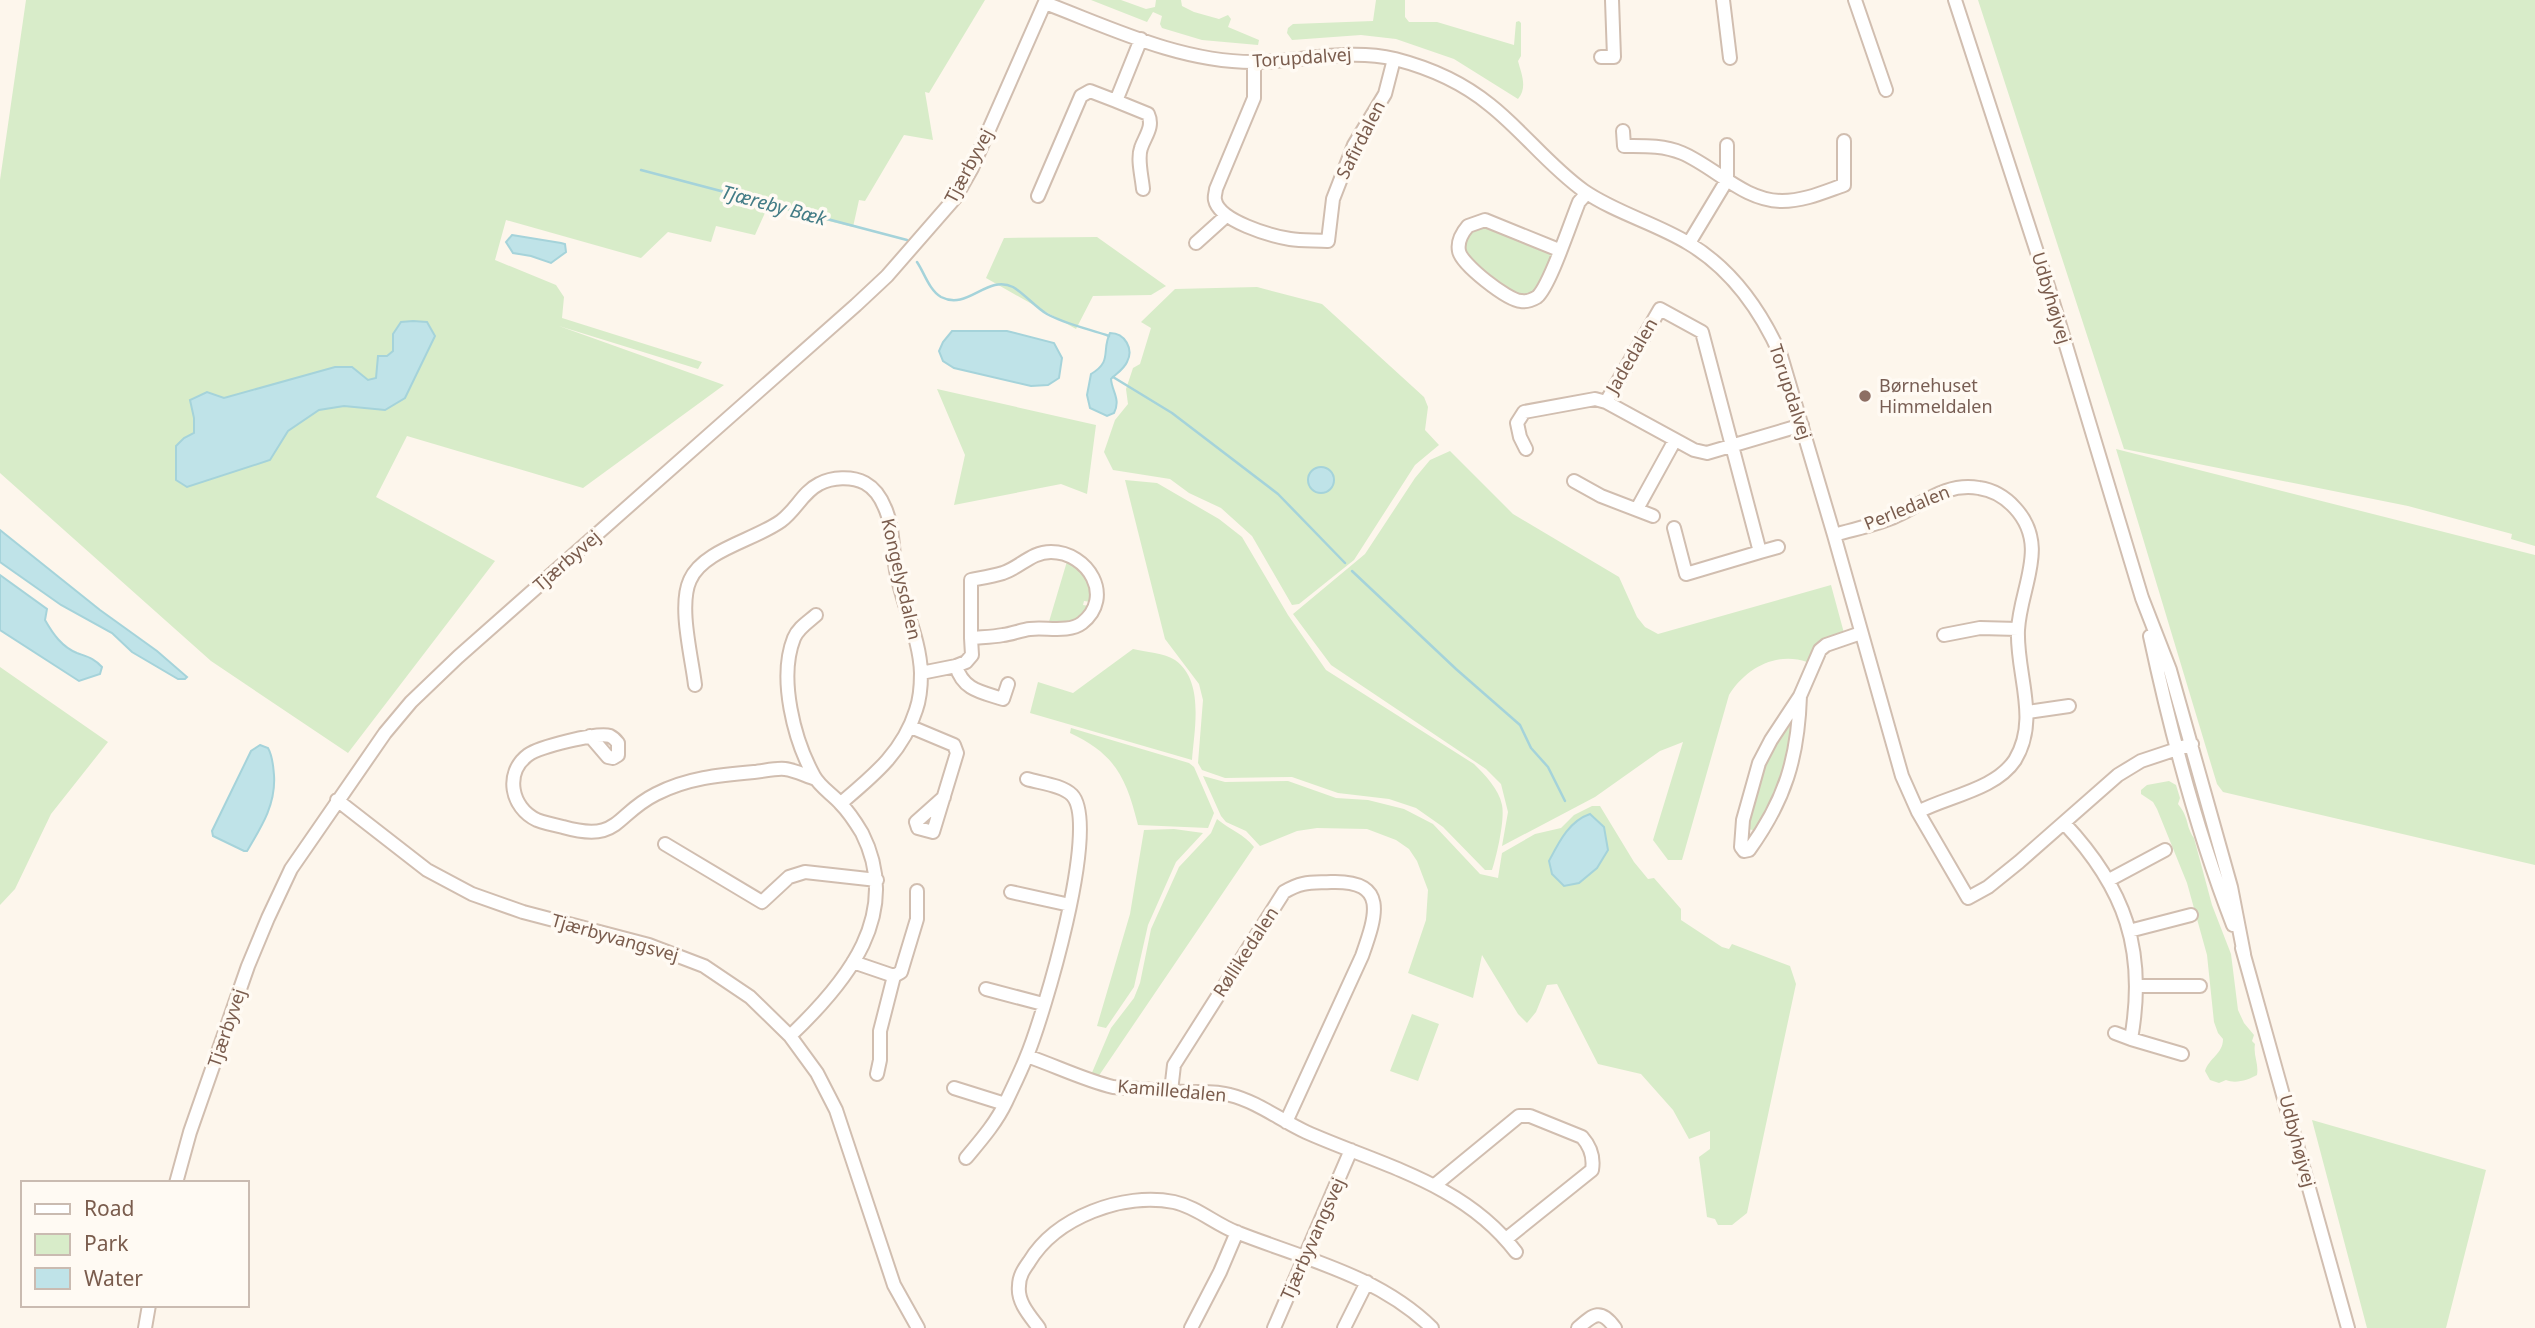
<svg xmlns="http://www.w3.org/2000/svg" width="2535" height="1328" viewBox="0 0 2535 1328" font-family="'Noto Sans',sans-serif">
  <rect width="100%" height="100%" fill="#fdf6ec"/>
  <path fill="#d8ecc9" d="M 26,0 L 985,0 L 929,93 L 925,92 L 933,140 L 904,135 L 865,201 L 859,200 L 853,227 L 768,206 L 755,235 L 716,226 L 711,242 L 668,232 L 641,258 L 506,220 L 495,260 L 556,285 L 564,297 L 562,318 L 702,362 L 698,369 L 559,326 L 724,385 L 583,488 L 407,436 L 376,497 L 495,561 L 348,753 L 211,661 L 0,473 L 0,180 Z
    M 1091,0 L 1121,0 L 1146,9 L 1155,7 L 1156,0 L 1181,0 L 1182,6 L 1194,12 L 1219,19 L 1228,15 L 1231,19 L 1228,27 L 1259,40 L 1258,45 L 1202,40 L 1162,28 L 1160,24 L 1162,16 L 1153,12 L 1147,22 Z
    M 1376,0 L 1405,0 L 1405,17 L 1409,22 L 1437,22 L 1514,45 L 1516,22 L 1519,21 L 1521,23 L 1521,56 L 1518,61 C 1521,73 1528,87 1518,99 L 1454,59 L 1396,39 L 1361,35 L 1292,40 L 1287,33 L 1288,28 L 1293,24 L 1373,21 Z
    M 1978,0 L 2535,0 L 2535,546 L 2511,539 L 2512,534 L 2408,506 L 2124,449 Z
    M 1481,225 L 1550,250 L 1552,257 L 1538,290 L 1526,297 C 1501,291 1433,246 1481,225 Z
    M 1097,237 L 1166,286 L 1151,295 L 1093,296 L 1076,329 L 986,278 L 1004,238 Z
    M 1257,287 L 1322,304 L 1424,397 L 1428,407 L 1425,430 L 1439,445 L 1415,465 L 1354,560 L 1299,604 L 1292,605 L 1252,536 L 1221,508 L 1189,493 L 1170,479 L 1113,470 L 1104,452 L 1115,420 L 1128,404 L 1126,389 L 1133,368 L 1140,364 L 1151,328 L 1141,322 L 1175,289 Z
    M 937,389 L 1096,425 L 1087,494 L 1061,484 L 954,505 L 965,455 Z
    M 2116,449 L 2535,555 L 2535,865 L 2223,792 L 2217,784 Z
    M 1450,451 L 1513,514 L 1619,577 L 1637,617 L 1645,627 L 1658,634 L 1831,585 L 1844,633 L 1817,646 L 1807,662 C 1776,651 1745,669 1729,695 L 1682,860 L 1668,860 L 1653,840 L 1683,742 L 1660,751 L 1595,797 L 1502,846 L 1508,812 L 1501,784 L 1486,769 L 1331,665 L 1293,614 L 1365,554 L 1415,478 L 1430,460 Z
    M 1125,480 L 1157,483 L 1219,519 L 1242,537 L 1288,615 L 1326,670 L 1474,764 C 1485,775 1499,789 1502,805 C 1505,819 1497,855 1492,870 L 1485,870 L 1443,827 L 1416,808 L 1389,799 L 1338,793 L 1292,777 L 1225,778 L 1202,770 L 1198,763 L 1203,700 L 1199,684 L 1165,639 Z
    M 1068,558 L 1077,563 L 1092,584 L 1091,602 L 1084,601 L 1083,605 L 1089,606 C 1082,624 1064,624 1048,625 Z
    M 1133,649 C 1145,652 1165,653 1175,660 C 1205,681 1194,731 1192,760 L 1030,713 L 1038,682 L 1073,693 Z
    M 0,667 L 108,742 L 51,814 L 15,889 L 0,905 Z
    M 1784,725 L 1795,729 L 1789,765 L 1757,831 L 1748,829 C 1749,790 1767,759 1784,725 Z
    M 1071,728 L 1189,763 L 1194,767 L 1214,813 L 1208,828 L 1138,825 C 1126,777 1115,754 1070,733 Z
    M 1203,776 L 1225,782 L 1288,781 L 1336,798 L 1368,800 L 1404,809 L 1433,824 L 1480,874 L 1498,878 L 1502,853 L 1535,834 L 1561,828 L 1574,815 L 1592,806 L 1600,806 L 1634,862 L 1648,879 L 1654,878 L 1681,909 L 1681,920 L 1722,947 L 1729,949 L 1732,944 L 1790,966 L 1796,984 L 1747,1213 L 1732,1225 L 1718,1225 L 1715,1219 L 1707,1217 L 1699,1157 L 1710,1149 L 1710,1131 L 1689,1139 L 1673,1110 L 1641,1074 L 1598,1064 L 1557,984 L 1547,985 L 1536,1012 L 1527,1023 L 1518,1014 L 1482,955 L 1473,998 L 1408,973 L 1426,920 L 1428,890 L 1417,861 L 1409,849 L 1396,840 L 1367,829 L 1317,828 L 1297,831 L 1260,846 L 1246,831 L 1226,822 L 1221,816 Z
    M 2169,781 L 2176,785 L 2180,798 L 2178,804 C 2190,819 2185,825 2194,838 L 2212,905 L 2231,954 L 2238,1010 L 2244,1023 L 2254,1035 L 2252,1041 L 2255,1044 C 2253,1055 2259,1064 2257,1075 C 2248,1080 2236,1084 2226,1080 L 2219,1083 L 2210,1080 L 2205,1071 C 2209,1058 2223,1054 2223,1039 L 2218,1033 L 2214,1022 L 2207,955 L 2187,883 L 2157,809 L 2153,802 L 2141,794 L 2141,790 L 2147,785 Z
    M 1217,819 C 1230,830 1244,834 1254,847 L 1098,1077 L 1091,1075 L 1111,1028 L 1134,998 L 1140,983 L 1151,929 L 1179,867 L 1211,833 Z
    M 1174,829 L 1203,833 L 1176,862 L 1148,925 L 1134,987 L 1106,1028 L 1097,1026 L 1130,914 L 1144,830 Z
    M 1412,1014 L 1439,1024 L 1418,1081 L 1390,1071 Z
    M 2312,1120 L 2486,1170 L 2446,1328 L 2367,1328 Z"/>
  <path fill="#bfe3e8" stroke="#a5d3da" stroke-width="2" d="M 512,235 L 561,243 L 565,244 L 566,252 L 551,263 L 531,256 L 513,253 L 506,242 Z
    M 413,321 L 427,322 L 435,336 L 405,398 L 385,410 L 344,406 L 319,410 L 288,431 L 270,460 L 187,487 L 176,480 L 176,446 L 184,438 L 194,433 L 194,418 L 190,400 L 207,392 L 224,398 L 335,367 L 352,367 L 368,380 L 376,378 L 378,356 L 387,356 L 393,351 L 393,334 L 401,322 Z
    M 952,331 L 1007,331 L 1054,343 L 1062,358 L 1059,378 L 1048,385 L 1031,386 L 954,368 L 943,361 L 939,351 L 943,342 Z
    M 1110,333 C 1125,333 1134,349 1127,362 C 1124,369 1116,374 1111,379 C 1112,392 1121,399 1114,413 L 1107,416 L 1090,408 L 1087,395 L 1091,374 C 1113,361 1101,351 1110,333 Z
    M1308 480a13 13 0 1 1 26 0a13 13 0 1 1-26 0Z
    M 0,530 L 100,610 L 157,651 L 187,677 L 185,679 L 178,679 L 132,652 L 112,633 L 61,605 L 0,562 Z
    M 0,575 L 47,609 L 45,620 C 53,634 62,647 77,653 C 88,657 94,658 102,667 L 100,674 L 79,681 L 0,630 Z
    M 260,745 L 268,748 C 273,757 273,765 274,775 C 276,804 262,826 247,851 L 244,851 L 213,836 L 212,831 L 251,751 Z
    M 1590,814 L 1604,827 L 1608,850 L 1597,868 L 1579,883 L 1564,886 L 1552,874 L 1549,861 C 1559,842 1569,821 1590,814 Z"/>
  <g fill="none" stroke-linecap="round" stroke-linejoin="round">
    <path stroke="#a5d3da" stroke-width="2.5" d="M 641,170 L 907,240
      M 917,262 C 924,272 929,290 941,297 C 968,311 987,274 1013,287 C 1025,294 1035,307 1047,314 C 1065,324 1089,329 1109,336
      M 1113,377 L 1172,413 L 1278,494 L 1345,563
      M 1352,571 L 1456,669 L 1520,725 L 1531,748 L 1548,767 L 1565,801"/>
    <g stroke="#d1beb0" stroke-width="16">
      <path id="minor" d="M 1723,0 L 1730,58
        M 1855,0 L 1886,90
        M 1955,0 L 2049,289 L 2142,598 L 2170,670 L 2231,887 L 2244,954
        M 1045,3 C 1111,28 1180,62 1253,62 C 1301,62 1347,48 1395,59 C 1430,68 1462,82 1490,105 C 1523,131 1549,166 1584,191 C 1616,213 1655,223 1688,243 C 1732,269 1761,311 1781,356 L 1834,535 L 1902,776 L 1918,812 L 1968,898 L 1988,887 L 2019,862 L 2118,775 L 2141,761 L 2192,744
        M 1601,57 L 1614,57 L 1612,0
        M 1254,62 L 1254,98 L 1216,189 C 1216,192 1214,196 1215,200 C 1219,221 1271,236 1290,239 C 1302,241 1316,240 1328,241 L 1333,199 L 1354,145 L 1385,94 L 1394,59
        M 1116,101 L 1148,114 C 1154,127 1145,136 1141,148 C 1137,159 1142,177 1143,189
        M 1623,131 L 1624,146 C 1643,146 1663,145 1682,153 C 1715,167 1744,201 1782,201 C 1804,201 1824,192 1844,185 L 1844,141
        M 1038,196 L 1081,96 L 1090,91 L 1116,101 L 1141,39
        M 1196,243 L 1226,216
        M 1689,243 L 1727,180 L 1727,145
        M 1559,250 L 1485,220 L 1468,226 C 1462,233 1457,241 1459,251 C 1461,264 1507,300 1521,301 C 1527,302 1532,300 1537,297 C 1550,286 1571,221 1579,202 L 1587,193
        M 1606,402 L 1660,309 L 1702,332 L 1760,552 L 1686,574 L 1674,528
        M 1526,449 L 1520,437 L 1517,423 L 1524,412 L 1595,399 L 1606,402 L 1694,450 L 1707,453 L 1802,425
        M 1574,481 L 1601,496 L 1653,516
        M 1637,509 L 1675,440
        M 1834,535 C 1854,529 1877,525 1896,516 C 1923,504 1946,482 1979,488 C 1993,490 2006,498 2015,508 C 2050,546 2020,587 2018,630 C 2016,674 2040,719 2015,760 C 1995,790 1948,796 1918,812
        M 1760,552 L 1778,547
        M 1944,635 L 1980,628 L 2018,629
        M 2150,636 C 2171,734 2197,832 2233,925
        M 956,666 C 963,690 981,692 1003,699 L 1008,684
        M 921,673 L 956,666 L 966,662 L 972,655 L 971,638 C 982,637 993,637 1003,635 C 1012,634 1021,630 1030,629 C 1046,627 1069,633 1082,623 C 1115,597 1088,552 1051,552 C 1031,552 1021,567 1003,573 C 993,576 981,578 971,580 L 971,638
        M 695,685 C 692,658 678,606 690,580 C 703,550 755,540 781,521 C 796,510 803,492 819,484 C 832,477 852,476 865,483 C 874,488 881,498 885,508 C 894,527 892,554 897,575 C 904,608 920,640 921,673 C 921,685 920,699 916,710 C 903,752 873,776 841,803
        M 1800,696 C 1798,758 1785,800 1749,850 L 1744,851 L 1741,847 L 1743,820 L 1759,763 L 1771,740 L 1800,696 L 1820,650 L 1826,645 L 1861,633
        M 2028,712 L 2069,706
        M 911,727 L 954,745 L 957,753 L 933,832 L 918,828 L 916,822 L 944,797
        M 590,736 L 608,757 L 613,758 L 618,755 L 618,743 C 615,739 614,738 610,736 C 597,732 539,747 528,755 C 504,773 511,808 537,820 C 545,823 554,825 563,827 C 620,843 614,815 656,794 C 687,778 719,775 754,772 C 764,771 776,768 785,769 C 795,770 806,776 816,779
        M 337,800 L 427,870 L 472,894 L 523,912 L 649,945 L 704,966 L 750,997 L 790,1036 L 817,1073 L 836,1110 L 894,1285 L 918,1328
        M 2064,823 C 2125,888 2147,950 2131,1039 L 2115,1033
        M 665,844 L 762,902 L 789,877 L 805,872 L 877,880
        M 2109,880 L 2165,850
        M 1011,892 L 1070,905
        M 2129,931 L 2191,915
        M 2242,948 L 2348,1328
        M 853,962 L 894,976
        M 2137,986 L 2200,986
        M 986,989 L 1043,1004
        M 790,1036 C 847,982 903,914 862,833 C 856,823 848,811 840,803 C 832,794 820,787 814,776 C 794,740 778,678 794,638 C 798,628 808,622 816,615
        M 2131,1039 L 2182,1054
        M 1027,1056 C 1056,1066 1084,1080 1113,1087 C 1138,1089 1163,1091 1188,1092 C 1201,1092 1217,1091 1230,1095 C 1258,1102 1280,1120 1306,1132 C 1380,1165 1464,1183 1516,1252
        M 877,1074 L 880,1060 L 880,1031 L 894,976 L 901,972 L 917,919 L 917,891
        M 954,1088 L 1005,1104
        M 1171,1091 L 1174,1065 L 1284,892 C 1303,881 1310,883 1331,882 C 1389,880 1376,916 1362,956 L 1286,1122
        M 966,1158 C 981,1140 996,1123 1006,1102 C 1013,1087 1020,1073 1026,1058 C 1043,1018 1101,825 1072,795 C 1062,785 1040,783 1027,779
        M 176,1183 L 190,1132 L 248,966 L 268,918 L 291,869 L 385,733 L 411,702 L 458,657 L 856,305 L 887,276 L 955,198 L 972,168 L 1046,0
        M 1435,1185 L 1519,1116 L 1530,1116 L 1582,1137 C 1590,1146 1594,1158 1592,1170 L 1506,1239
        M 145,1328 L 149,1305
        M 1039,1328 C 1030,1316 1017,1302 1019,1286 C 1019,1276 1024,1269 1029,1262 C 1056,1217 1123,1192 1174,1202 C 1197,1207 1215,1224 1236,1232 C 1304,1259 1378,1275 1432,1328
        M 1191,1328 L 1220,1272 L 1237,1232
        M 1274,1328 L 1351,1150
        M 1344,1328 L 1367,1282
        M 1578,1328 C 1594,1314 1601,1308 1615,1328"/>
    </g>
    <use href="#minor" stroke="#fff" stroke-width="12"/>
  </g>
  <circle fill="#8d6e63" stroke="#fffaf3" stroke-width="2.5" cx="1865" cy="396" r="7"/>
  <g text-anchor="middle" stroke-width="7" stroke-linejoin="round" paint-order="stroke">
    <g font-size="18" fill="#7a5c4d" stroke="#fffaf3">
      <text transform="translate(1302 58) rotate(-4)" y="6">Torupdalvej</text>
      <text transform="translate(1361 140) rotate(-63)" y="6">Safirdalen</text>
      <text transform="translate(969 166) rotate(-62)" y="6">Tjærbyvej</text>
      <text transform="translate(2051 298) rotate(73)" y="6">Udbyhøjvej</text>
      <text transform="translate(1632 356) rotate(-60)" y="6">Jadedalen</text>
      <text transform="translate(1790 392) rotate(72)" y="6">Torupdalvej</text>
      <text transform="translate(1907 508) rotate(-22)" y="6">Perledalen</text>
      <text transform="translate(567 561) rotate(-41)" y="6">Tjærbyvej</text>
      <text transform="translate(901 579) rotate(77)" y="6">Kongelysdalen</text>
      <text transform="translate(615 938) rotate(16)" y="6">Tjærbyvangsvej</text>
      <text transform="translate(1246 952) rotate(-57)" y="6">Røllikedalen</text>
      <text transform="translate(227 1028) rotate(-71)" y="6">Tjærbyvej</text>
      <text transform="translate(1172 1091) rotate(5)" y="6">Kamilledalen</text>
      <text transform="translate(2297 1141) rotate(75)" y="6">Udbyhøjvej</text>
      <text transform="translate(1313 1239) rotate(-66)" y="6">Tjærbyvangsvej</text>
    </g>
    <g font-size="18" fill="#785e54" stroke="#fffaf3" text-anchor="start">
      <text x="1879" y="392">Børnehuset<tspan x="1879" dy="21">Himmeldalen</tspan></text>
    </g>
    <g font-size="19" font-style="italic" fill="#437c86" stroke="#fffaf3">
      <text transform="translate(774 205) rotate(15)" y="7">Tjæreby Bæk</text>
    </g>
  </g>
  <rect x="21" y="1181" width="228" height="126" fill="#fffaf3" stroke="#cabbb1" stroke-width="2"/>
  <rect x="35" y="1204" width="35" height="10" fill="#ffffff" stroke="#cabbb1" stroke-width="2"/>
  <text x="84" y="1216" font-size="21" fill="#7a5c4d">Road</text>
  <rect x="35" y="1234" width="35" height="21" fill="#d8ecc9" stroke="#cabbb1" stroke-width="2"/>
  <text x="84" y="1251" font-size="21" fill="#7a5c4d">Park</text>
  <rect x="35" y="1268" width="35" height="21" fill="#bfe3e8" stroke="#cabbb1" stroke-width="2"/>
  <text x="84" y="1286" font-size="21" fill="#7a5c4d">Water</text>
</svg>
